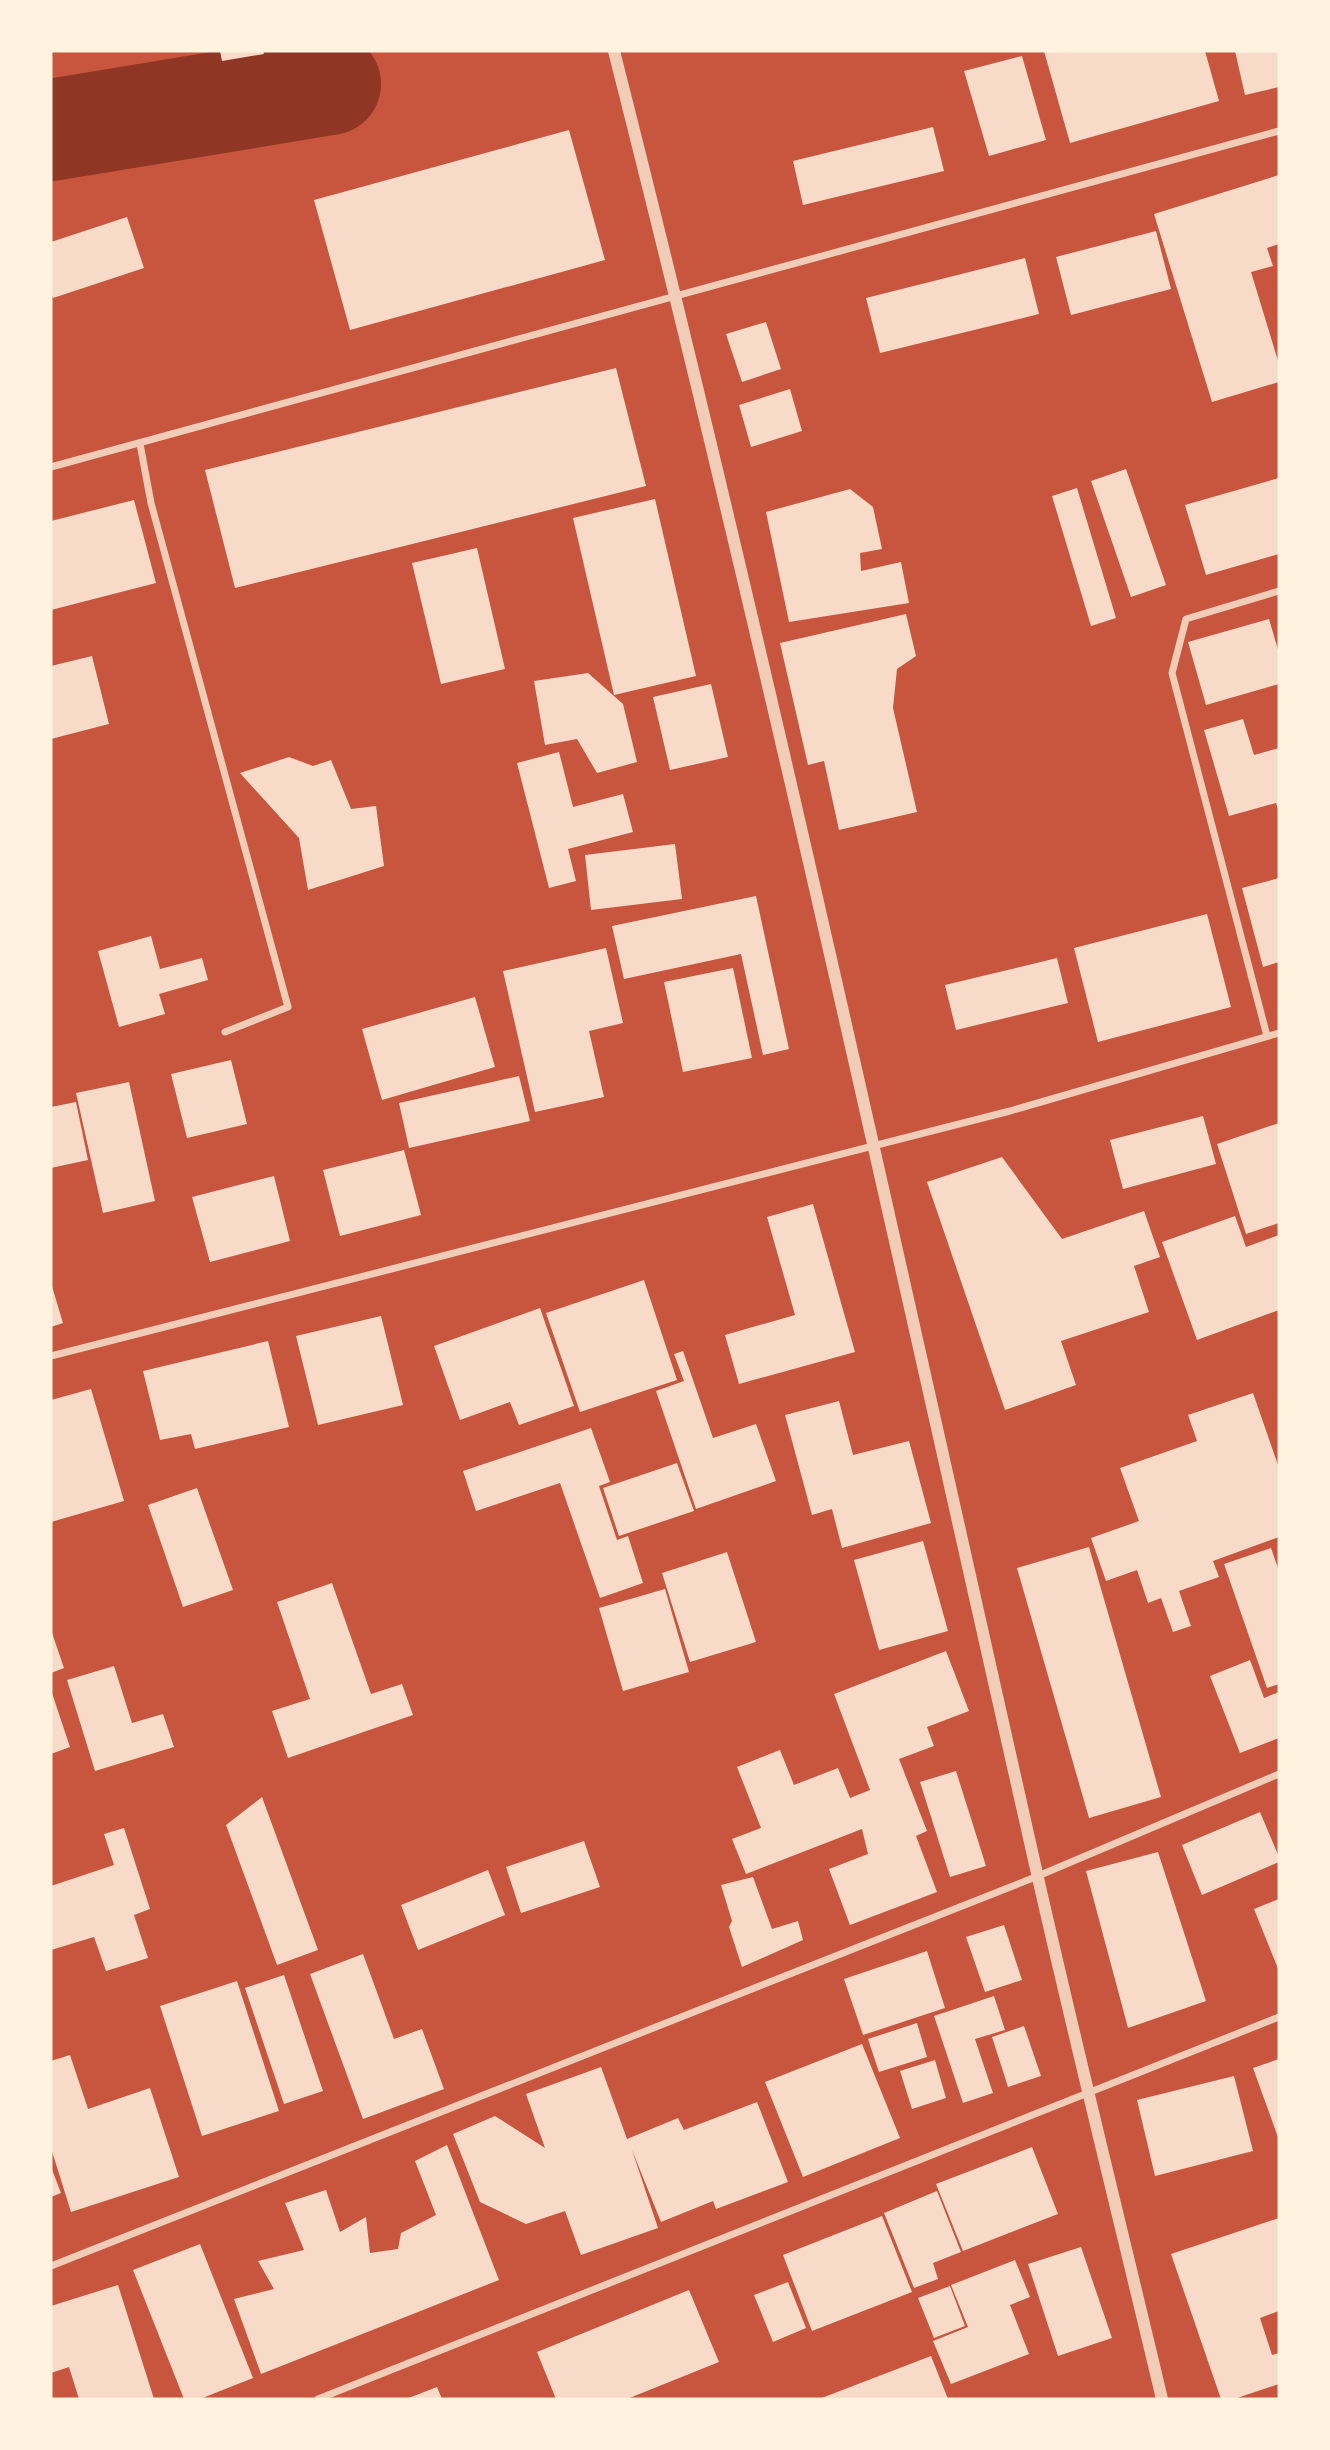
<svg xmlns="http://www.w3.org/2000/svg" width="1330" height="2450" viewBox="0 0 1330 2450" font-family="'Fira Sans Condensed',sans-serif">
  <rect width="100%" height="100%" fill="#c8553d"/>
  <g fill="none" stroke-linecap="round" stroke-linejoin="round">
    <path stroke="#8f3625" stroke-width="102" d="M 51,130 L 330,84"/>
  </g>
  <path fill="#f7dbc8" d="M 220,51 L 263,51 L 264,54 L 222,61 Z
    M 1044,51 L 1205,51 L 1219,101 L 1070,143 Z
    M 1235,51 L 1279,51 L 1279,87 L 1245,95 Z
    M 1022,56 L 1046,140 L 989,156 L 964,71 Z
    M 933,127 L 944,171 L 803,205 L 793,161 Z
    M 569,130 L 605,260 L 350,330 L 314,200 Z
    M 1279,175 L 1279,244 L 1267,248 L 1273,266 L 1251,272 L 1279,364 L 1279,382 L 1212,402 L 1154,214 Z
    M 127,217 L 144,268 L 53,298 L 51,292 L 51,242 Z
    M 1156,231 L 1171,289 L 1071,315 L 1056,257 Z
    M 1025,258 L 1039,314 L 880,353 L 866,298 Z
    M 766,322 L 781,369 L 742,382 L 726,334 Z
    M 616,368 L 646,486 L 235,588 L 205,470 Z
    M 790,389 L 802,431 L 751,447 L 739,405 Z
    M 1126,469 L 1166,585 L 1131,597 L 1091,481 Z
    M 1279,478 L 1279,554 L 1206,575 L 1185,505 Z
    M 1077,488 L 1116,618 L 1091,626 L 1052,496 Z
    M 850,489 L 873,507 L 882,549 L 860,553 L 861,571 L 901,562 L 909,603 L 789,622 L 766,512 Z
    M 655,499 L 696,676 L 614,695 L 573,518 Z
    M 134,500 L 156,583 L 51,610 L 51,521 Z
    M 477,548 L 505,669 L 441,684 L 412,563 Z
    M 906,614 L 916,656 L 897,669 L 893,708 L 917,812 L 839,830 L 824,761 L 808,765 L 780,643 Z
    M 1269,619 L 1279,653 L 1279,684 L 1206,705 L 1188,642 Z
    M 92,656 L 109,724 L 51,739 L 51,666 Z
    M 588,673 L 623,704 L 637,762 L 597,773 L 577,739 L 545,745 L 534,681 Z
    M 711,684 L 728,757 L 670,770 L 653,697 Z
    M 1243,719 L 1254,755 L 1279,748 L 1279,812 L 1276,803 L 1229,816 L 1204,730 Z
    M 559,752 L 573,807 L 623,794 L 633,832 L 568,849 L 576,881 L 549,888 L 517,763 Z
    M 289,757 L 313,766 L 331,760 L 351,809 L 376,806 L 384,866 L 308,890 L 299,838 L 240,773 Z
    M 675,844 L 682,899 L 591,910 L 585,855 Z
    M 1279,878 L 1279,962 L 1263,967 L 1242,888 Z
    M 756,896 L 789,1049 L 763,1055 L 741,954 L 624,979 L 612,926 Z
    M 1207,914 L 1231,1007 L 1098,1042 L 1074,948 Z
    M 151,936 L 160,969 L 202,958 L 208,980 L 159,994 L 165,1014 L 119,1027 L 98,951 Z
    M 606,948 L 623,1023 L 589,1031 L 604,1097 L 535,1112 L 503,971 Z
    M 1057,958 L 1068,1003 L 956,1030 L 945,985 Z
    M 733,968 L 752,1058 L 683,1072 L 664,982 Z
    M 475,997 L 495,1067 L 382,1100 L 362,1029 Z
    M 231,1060 L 247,1124 L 187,1138 L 171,1074 Z
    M 519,1076 L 530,1121 L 409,1148 L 399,1103 Z
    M 129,1082 L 155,1201 L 103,1213 L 76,1093 Z
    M 76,1102 L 88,1160 L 51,1168 L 51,1107 Z
    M 1203,1116 L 1216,1164 L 1123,1189 L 1110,1140 Z
    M 1279,1123 L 1279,1223 L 1246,1234 L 1217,1144 Z
    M 404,1150 L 421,1215 L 340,1236 L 323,1170 Z
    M 1002,1157 L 1062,1239 L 1144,1211 L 1160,1257 L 1134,1266 L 1149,1312 L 1061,1341 L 1076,1385 L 1005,1410 L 927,1182 Z
    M 274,1176 L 290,1241 L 210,1262 L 192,1197 Z
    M 813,1204 L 855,1352 L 739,1384 L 725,1335 L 795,1315 L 767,1217 Z
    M 1235,1216 L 1246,1247 L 1279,1235 L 1279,1310 L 1197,1340 L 1162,1242 Z
    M 644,1280 L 677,1380 L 580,1412 L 546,1313 Z
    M 51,1283 L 63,1323 L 51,1327 Z
    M 540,1308 L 574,1406 L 519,1425 L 510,1402 L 460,1420 L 434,1346 Z
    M 381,1316 L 403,1405 L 318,1425 L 296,1336 Z
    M 268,1341 L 289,1427 L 195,1449 L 191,1434 L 160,1440 L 143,1371 Z
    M 683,1351 L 713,1438 L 756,1424 L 776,1481 L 696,1509 L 656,1391 L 684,1381 L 674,1354 Z
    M 91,1389 L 124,1501 L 51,1522 L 51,1400 Z
    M 1253,1393 L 1279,1468 L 1279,1537 L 1213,1561 L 1219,1577 L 1179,1591 L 1191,1626 L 1173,1632 L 1161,1598 L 1148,1603 L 1137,1570 L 1106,1581 L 1091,1538 L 1139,1521 L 1120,1468 L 1197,1441 L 1188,1415 Z
    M 839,1401 L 853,1455 L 909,1441 L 931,1523 L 842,1548 L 832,1509 L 812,1515 L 785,1415 Z
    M 591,1428 L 610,1482 L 599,1486 L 617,1540 L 628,1536 L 643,1583 L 600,1598 L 560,1483 L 476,1511 L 463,1471 Z
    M 677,1463 L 694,1511 L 619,1536 L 603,1488 Z
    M 197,1488 L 233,1590 L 183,1607 L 148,1505 Z
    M 923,1541 L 948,1631 L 879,1650 L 854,1560 Z
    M 1089,1547 L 1161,1797 L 1089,1818 L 1017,1568 Z
    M 1271,1548 L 1279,1571 L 1279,1684 L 1267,1688 L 1224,1564 Z
    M 727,1552 L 756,1642 L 690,1662 L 662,1573 Z
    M 332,1583 L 371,1694 L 402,1684 L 413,1715 L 288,1758 L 272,1711 L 310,1699 L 277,1602 Z
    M 665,1589 L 689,1672 L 623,1691 L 599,1608 Z
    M 51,1630 L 64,1668 L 51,1673 Z
    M 946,1651 L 969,1711 L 927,1727 L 934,1746 L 899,1759 L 927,1831 L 916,1836 L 937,1892 L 850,1925 L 829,1869 L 868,1854 L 862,1829 L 746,1874 L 732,1839 L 761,1828 L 737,1767 L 780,1750 L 794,1785 L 838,1768 L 850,1798 L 870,1790 L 834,1694 Z
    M 1250,1660 L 1264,1698 L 1279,1692 L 1279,1738 L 1240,1753 L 1210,1676 Z
    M 114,1666 L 132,1723 L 163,1714 L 174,1747 L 95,1771 L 67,1680 Z
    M 51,1690 L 70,1747 L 51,1754 Z
    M 956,1771 L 986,1866 L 950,1877 L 920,1782 Z
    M 262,1797 L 318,1950 L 277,1965 L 226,1825 Z
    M 1260,1812 L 1279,1857 L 1279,1862 L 1202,1895 L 1182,1845 Z
    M 124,1828 L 150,1909 L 134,1915 L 148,1958 L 106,1971 L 94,1937 L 51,1950 L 51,1886 L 114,1865 L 104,1834 Z
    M 584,1841 L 600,1887 L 521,1913 L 506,1867 Z
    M 1158,1852 L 1206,2001 L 1128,2028 L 1086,1871 Z
    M 488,1870 L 505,1915 L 418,1950 L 401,1905 Z
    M 753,1877 L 772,1929 L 798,1921 L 803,1940 L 742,1967 L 729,1927 L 732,1921 L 721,1885 Z
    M 1279,1899 L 1279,1971 L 1254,1909 Z
    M 1004,1925 L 1022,1980 L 985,1992 L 966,1937 Z
    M 927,1951 L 945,2008 L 863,2035 L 844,1979 Z
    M 363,1954 L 394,2039 L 422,2029 L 444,2089 L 363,2119 L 310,1974 Z
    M 284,1975 L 323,2091 L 284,2104 L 245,1988 Z
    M 237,1981 L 279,2111 L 202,2136 L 160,2006 Z
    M 994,1996 L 1005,2030 L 975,2039 L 993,2093 L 963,2103 L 934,2016 Z
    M 917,2023 L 927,2057 L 879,2072 L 868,2039 Z
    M 1024,2026 L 1041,2076 L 1008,2087 L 992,2037 Z
    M 862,2044 L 900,2138 L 803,2177 L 765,2082 Z
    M 70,2055 L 88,2109 L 150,2088 L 179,2177 L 71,2212 L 51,2148 L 51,2061 Z
    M 1279,2059 L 1279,2140 L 1253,2068 Z
    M 935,2060 L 946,2098 L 912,2109 L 900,2071 Z
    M 601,2067 L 627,2139 L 678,2118 L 684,2130 L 757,2102 L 788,2182 L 716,2209 L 713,2201 L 661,2222 L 632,2150 L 658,2228 L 581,2255 L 565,2211 L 526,2224 L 480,2202 L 453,2134 L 495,2116 L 545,2148 L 526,2094 Z
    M 1234,2076 L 1253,2151 L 1155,2176 L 1137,2100 Z
    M 447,2145 L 499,2280 L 261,2374 L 234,2299 L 274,2289 L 258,2261 L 304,2250 L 285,2203 L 326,2190 L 340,2232 L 366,2217 L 370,2253 L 398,2249 L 401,2233 L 436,2215 L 415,2161 Z
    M 1032,2147 L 1058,2214 L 963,2251 L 936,2184 Z
    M 51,2167 L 61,2193 L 51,2197 Z
    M 937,2191 L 961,2252 L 933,2263 L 938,2279 L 914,2288 L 884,2213 Z
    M 882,2216 L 912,2292 L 812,2331 L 783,2255 Z
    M 1279,2218 L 1279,2311 L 1260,2318 L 1272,2355 L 1279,2353 L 1279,2384 L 1234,2399 L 1221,2399 L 1171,2254 Z
    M 200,2244 L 253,2378 L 200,2399 L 184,2399 L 133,2270 Z
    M 1081,2247 L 1112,2338 L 1058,2356 L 1028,2264 Z
    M 1015,2260 L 1030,2297 L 1010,2305 L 1029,2354 L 951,2384 L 933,2341 L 968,2327 L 951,2285 Z
    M 788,2282 L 806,2328 L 773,2342 L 754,2295 Z
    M 118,2285 L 154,2399 L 79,2399 L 69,2367 L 51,2373 L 51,2306 Z
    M 950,2286 L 965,2326 L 934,2338 L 918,2298 Z
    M 689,2290 L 719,2362 L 627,2399 L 556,2399 L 537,2352 Z
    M 931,2356 L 948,2399 L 819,2399 Z
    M 437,2387 L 442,2399 L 406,2399 Z"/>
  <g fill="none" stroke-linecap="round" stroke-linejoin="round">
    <path stroke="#f1ccb7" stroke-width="7" d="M 140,444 L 151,503 L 288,1007 L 225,1032
      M 51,467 L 1279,131
      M 1267,1036 L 1172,673 L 1186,619 L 1279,591
      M 51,1356 L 1010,1111 L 1279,1033
      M 51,2266 L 1038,1876 L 1279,1774
      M 318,2399 L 1279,2017"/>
    <path stroke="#f1ccb7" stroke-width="12" d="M 614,51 C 767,654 899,1262 1036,1869 C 1076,2046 1120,2222 1162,2399"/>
  </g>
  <rect width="1330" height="2450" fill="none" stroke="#fff3e0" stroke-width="105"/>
</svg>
